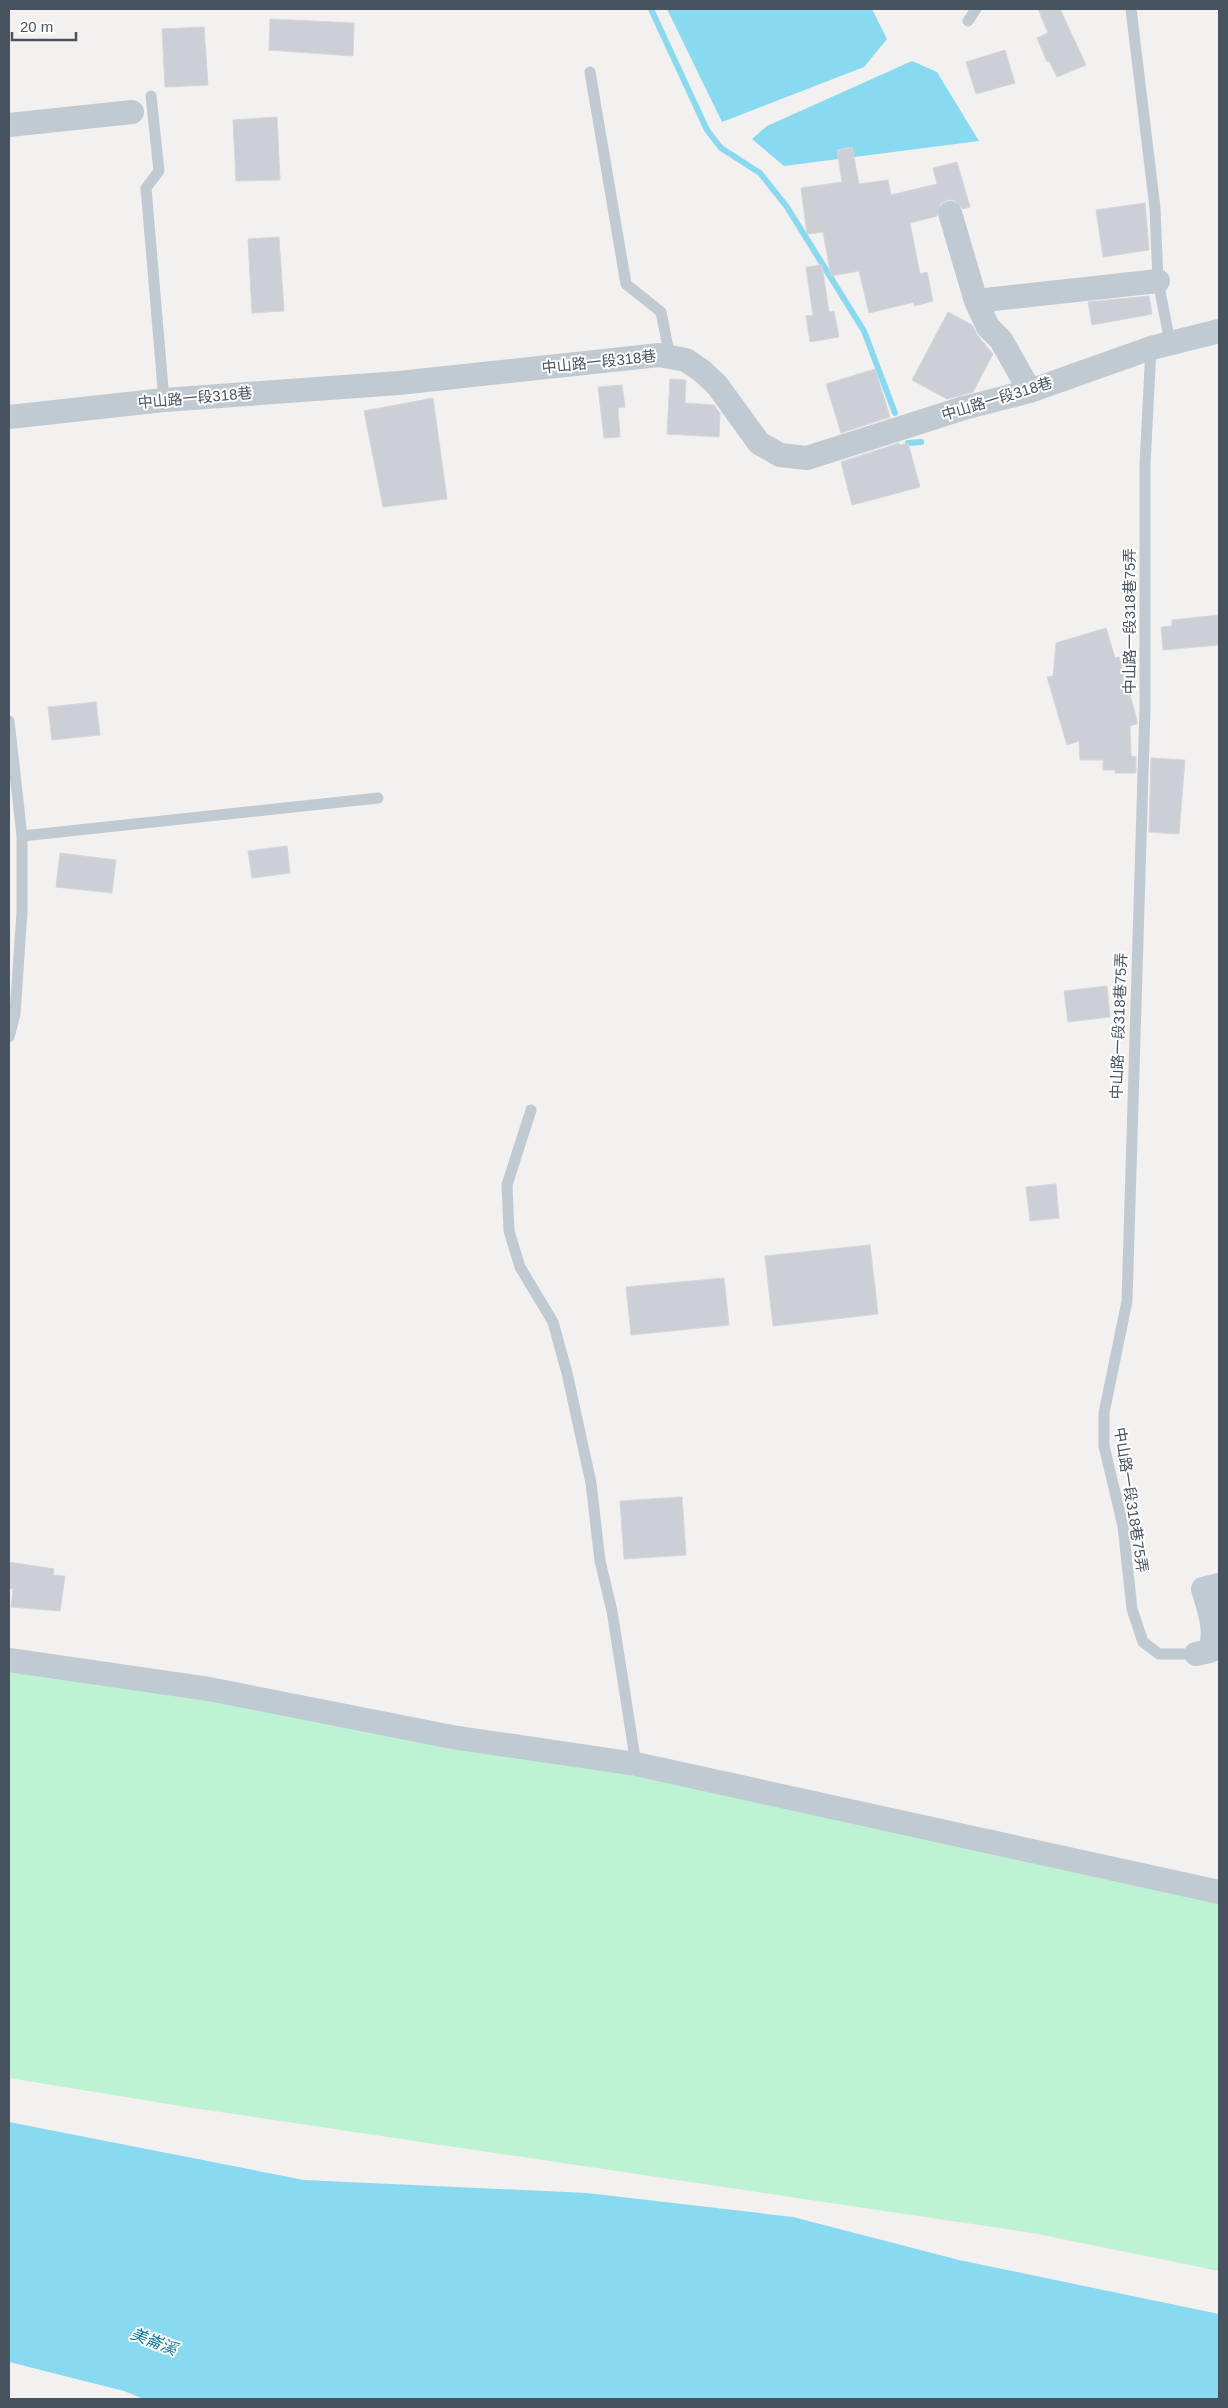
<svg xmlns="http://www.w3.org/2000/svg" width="1228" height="2408" viewBox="0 0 1228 2408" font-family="Arial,'Noto Sans TC',sans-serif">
  <rect width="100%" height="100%" fill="#f3f0f0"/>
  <path fill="#bdf2d3" d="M 9,1668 L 209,1689 L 1219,1895 L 1219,2271 L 1033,2233 L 180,2106 L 9,2078 Z"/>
  <path fill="#88daf1" d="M 667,9 L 872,9 L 887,39 L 864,67 L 722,122 Z
    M 912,61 L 937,72 L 979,141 L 784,166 L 752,139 L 767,126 Z
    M 9,2122 L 304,2180 L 587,2193 L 793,2217 L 959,2260 L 1219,2314 L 1219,2399 L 144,2399 L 124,2391 L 9,2362 Z"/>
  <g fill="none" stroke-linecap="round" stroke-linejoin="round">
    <path stroke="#88daf1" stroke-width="6" d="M 651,9 L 707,130 L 721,148 L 760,173 L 787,207 L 864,331 L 895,413
      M 908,443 L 921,442"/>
  </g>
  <path fill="#cccfd5" stroke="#d4d6dc" d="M 1038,9 L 1060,9 L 1086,65 L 1057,77 L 1049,61 L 1047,62 L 1037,38 L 1048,33 Z
    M 270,19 L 354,23 L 353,56 L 269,50 Z
    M 204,27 L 208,85 L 165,87 L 162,29 Z
    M 1005,50 L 1015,83 L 976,94 L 966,62 Z
    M 277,117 L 280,180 L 236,181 L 233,120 Z
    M 852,147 L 859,184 L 888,180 L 891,195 L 937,184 L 933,168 L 957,162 L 970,207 L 963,209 L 954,200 L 947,200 L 940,204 L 937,216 L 910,223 L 920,274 L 927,272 L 933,301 L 914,306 L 914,302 L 869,313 L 859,271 L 831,276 L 823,232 L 807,234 L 801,188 L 842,182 L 837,150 Z
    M 1145,203 L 1149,250 L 1103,257 L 1096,210 Z
    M 279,237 L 284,311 L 252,313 L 248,239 Z
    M 822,265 L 829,312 L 834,311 L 839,337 L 810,342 L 806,316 L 813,315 L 806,267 Z
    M 1149,296 L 1152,314 L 1092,325 L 1088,302 Z
    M 948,312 L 972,325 L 978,336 L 993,354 L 973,392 L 947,399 L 912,380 Z
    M 875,369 L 890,417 L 841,433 L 826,384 Z
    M 670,379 L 686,380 L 685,403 L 714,405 L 720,413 L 719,437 L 667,434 Z
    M 622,385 L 625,407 L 618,408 L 620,437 L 604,438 L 598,387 Z
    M 433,398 L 447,499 L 383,507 L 364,411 Z
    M 899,443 L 900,445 L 908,443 L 920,487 L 852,505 L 841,462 Z
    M 1219,615 L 1219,645 L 1163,650 L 1161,627 L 1172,626 L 1172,620 Z
    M 1106,628 L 1115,658 L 1119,657 L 1137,720 L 1137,724 L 1130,726 L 1131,756 L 1136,757 L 1136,773 L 1115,773 L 1115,770 L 1103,770 L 1103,760 L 1080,760 L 1079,741 L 1067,745 L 1047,677 L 1053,676 L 1056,643 Z
    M 96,702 L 100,735 L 52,740 L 48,707 Z
    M 1151,758 L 1185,760 L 1179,834 L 1149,832 Z
    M 287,846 L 290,873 L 252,878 L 248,851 Z
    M 60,853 L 116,860 L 112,893 L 56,887 Z
    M 1107,986 L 1110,1017 L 1068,1022 L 1064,991 Z
    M 1056,1184 L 1059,1218 L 1030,1221 L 1026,1187 Z
    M 870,1245 L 878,1314 L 773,1326 L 765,1256 Z
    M 724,1278 L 729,1325 L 631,1335 L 626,1287 Z
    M 682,1497 L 686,1555 L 624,1559 L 620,1501 Z
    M 9,1562 L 54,1569 L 53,1575 L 65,1576 L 60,1611 L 11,1607 L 13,1589 L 9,1588 Z"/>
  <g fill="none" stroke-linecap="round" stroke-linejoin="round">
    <path stroke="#c0cad3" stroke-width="11" d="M 1131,9 L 1155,208 L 1158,281 L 1170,342
      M 968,21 L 976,9
      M 590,72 L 626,284 L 661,312 L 670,357
      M 151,96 L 159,171 L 146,188 L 164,400
      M 1151,348 L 1145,465 L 1145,709 L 1127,1301 L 1104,1413 L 1104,1446 L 1123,1526 L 1132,1609 L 1143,1642 L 1159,1654 L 1196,1654
      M 9,721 L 22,836 L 22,912 L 15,1014 L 9,1037
      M 22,836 L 378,798
      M 531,1110 L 507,1185 L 509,1231 L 520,1267 L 553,1322 L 567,1373 L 591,1483 L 600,1561 L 612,1611 L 636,1764"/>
    <path stroke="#c0cad3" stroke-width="24" d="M 9,125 L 132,112
      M 950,213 L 976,301 L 988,327 L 1001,340 L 1030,391
      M 976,301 L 1158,281
      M 9,417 L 164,400 L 399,383 L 659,355 L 686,360 L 702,371 L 717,385 L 759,443 L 780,455 L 807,458 L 964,408 L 1030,391 L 1151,348 L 1219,331
      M 1196,1654 L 1210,1651 C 1217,1629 1209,1610 1203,1589 L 1219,1585
      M 9,1660 L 209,1689 L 452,1737 L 636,1764 L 1219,1892"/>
  </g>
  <g text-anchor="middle" stroke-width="4" stroke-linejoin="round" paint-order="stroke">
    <g font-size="15" fill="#47535f" stroke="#fff">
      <text transform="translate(599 362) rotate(-6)" y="5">中山路一段318巷</text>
      <text transform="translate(195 398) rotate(-5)" y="5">中山路一段318巷</text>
      <text transform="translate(997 399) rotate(-17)" y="5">中山路一段318巷</text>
      <text transform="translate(1130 621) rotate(-90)" y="5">中山路一段318巷75弄</text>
      <text transform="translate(1119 1026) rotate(-88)" y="5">中山路一段318巷75弄</text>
      <text transform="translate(1131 1500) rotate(81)" y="5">中山路一段318巷75弄</text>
    </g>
    <g font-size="16" font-style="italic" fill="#067a9c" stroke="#fff">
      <text transform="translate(154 2341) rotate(21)" y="6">美崙溪</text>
    </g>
  </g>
  <rect width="1228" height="2408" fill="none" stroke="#47535f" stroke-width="20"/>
  <path d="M12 32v8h64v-8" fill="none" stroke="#47535f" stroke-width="2.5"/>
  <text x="20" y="32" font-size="15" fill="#47535f" stroke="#ffffff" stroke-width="4" paint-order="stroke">20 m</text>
</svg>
